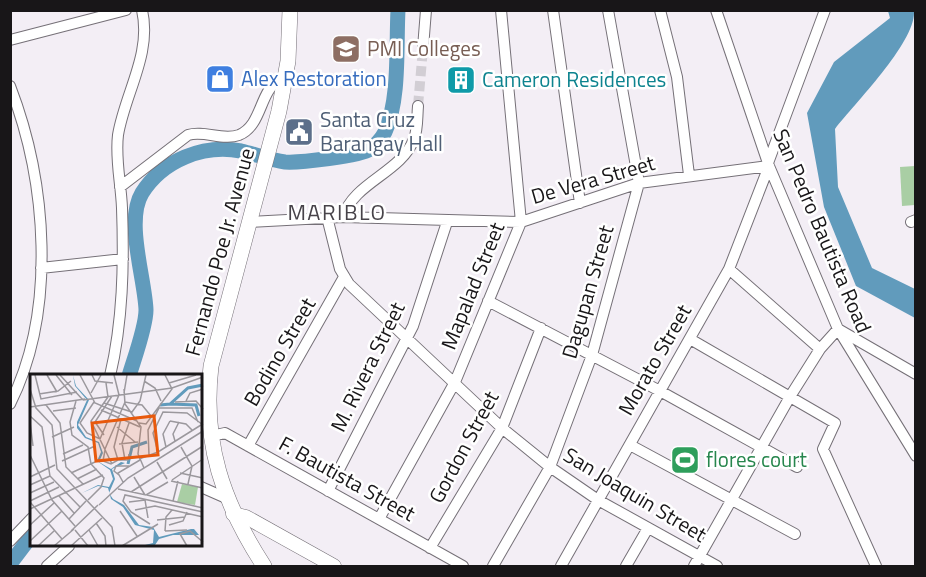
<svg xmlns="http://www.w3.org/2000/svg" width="926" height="577" viewBox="0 0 926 577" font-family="'Titillium Web',sans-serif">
  <rect width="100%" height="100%" fill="#f3eef5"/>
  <path fill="#a9cea4" d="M 915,166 L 915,205 L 902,206 L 900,167 Z"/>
  <path fill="#619bbc" d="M 888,11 L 914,11 C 916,42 855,103 835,129 L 838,187 L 872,268 L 915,289 L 915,318 L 856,286 L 824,207 L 807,113 L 834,62 L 890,18 Z"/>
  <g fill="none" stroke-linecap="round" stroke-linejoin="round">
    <path stroke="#619bbc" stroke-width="15" d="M 129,376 C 134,359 146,327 146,310 C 145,279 125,221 142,193 C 163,160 203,144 241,151 C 255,154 270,160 285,162 C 299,163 360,156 370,149 C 375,146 382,138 385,132 C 400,99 396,47 398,10
      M 10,564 L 32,535"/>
    <path stroke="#d2ced4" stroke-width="10" stroke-dasharray="10 5" stroke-linecap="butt" d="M 418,106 L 423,48"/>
    <g stroke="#757077" stroke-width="12">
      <path id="minor" d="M 553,10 L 580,203
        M 660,10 L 677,77 L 689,175
        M 716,10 L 769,166 L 838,329 L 916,456
        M 10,40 L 126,10
        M 423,48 L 426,10
        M 10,86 C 47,182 57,310 10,404
        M 768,163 L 825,10
        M 120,187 L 188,135 C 204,130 223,141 239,135 C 263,125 259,90 280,80 L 285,81
        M 327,217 L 340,269 L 349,284 L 502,428 L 550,467 L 598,500 L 717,566
        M 343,217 C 354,182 401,173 414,139 C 418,129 417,117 418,106
        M 249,222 L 343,217 L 521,222 L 639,183 L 769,166
        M 911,222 L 916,220
        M 41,268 L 123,259
        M 729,269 L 820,349
        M 488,301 L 660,391 L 797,467
        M 690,339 L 835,423 L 823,449 L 876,566
        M 110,376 C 123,321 124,264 122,208 C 121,183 115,159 118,135 C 125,93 152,54 142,10
        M 211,436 L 225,433 L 463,566
        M 630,445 L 795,534
        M 248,446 L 344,277
        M 201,487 L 226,498
        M 328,491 L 413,326 L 447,222
        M 379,519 L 455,382 L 521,222 L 501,10
        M 10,541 L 32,518
        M 430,548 L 502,428 L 541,328
        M 47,566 L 69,546
        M 493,566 L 550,467 L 592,355 L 639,183 L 608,10
        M 561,566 L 729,269 L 769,166
        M 626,566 L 648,528
        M 694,566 L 791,395 L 820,349 L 838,329 L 916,374"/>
    </g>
    <g stroke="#757077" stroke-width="15">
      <path id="tertiary" d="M 233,514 L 246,517 L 334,566"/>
    </g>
    <g stroke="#757077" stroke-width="16">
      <path id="secondary" d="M 264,566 C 223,503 202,443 211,366 L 279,111 L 288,61 L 290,10"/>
    </g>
    <use href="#minor" stroke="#fff" stroke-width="10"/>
    <use href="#tertiary" stroke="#fff" stroke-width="14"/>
    <use href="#secondary" stroke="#fff" stroke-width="15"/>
  </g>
  <defs>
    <g id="university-square" transform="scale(1.5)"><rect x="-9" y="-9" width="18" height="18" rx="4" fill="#8d6e63" stroke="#fff"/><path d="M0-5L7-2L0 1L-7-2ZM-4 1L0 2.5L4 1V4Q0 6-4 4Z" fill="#fff"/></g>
    <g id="shop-square" transform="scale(1.5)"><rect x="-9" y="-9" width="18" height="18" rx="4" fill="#3f7fe0" stroke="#fff"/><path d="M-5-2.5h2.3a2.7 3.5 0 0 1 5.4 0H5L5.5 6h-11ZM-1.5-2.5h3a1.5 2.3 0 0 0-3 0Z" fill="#fff"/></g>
    <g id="building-square" transform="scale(1.5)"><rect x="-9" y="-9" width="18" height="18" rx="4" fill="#0f9aa8" stroke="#fff"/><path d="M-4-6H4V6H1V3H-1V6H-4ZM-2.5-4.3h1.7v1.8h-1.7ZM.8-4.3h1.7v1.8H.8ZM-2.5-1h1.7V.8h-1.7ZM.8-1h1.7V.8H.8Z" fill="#fff"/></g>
    <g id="civic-square" transform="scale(1.5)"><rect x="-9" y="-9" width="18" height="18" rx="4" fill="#5c6f8a" stroke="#fff"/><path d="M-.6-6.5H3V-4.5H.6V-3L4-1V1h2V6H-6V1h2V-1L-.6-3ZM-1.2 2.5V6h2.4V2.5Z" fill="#fff"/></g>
    <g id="stadium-square" transform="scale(1.5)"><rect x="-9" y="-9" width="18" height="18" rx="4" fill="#2e9e5b" stroke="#fff"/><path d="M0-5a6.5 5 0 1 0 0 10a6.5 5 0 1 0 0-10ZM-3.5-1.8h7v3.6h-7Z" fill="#fff"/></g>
  </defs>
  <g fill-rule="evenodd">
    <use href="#university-square" x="346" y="49"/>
    <use href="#shop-square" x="220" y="79"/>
    <use href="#building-square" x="461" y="80"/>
    <use href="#civic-square" x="299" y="132"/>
    <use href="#stadium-square" x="685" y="460"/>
  </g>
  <g text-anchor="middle" stroke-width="5" stroke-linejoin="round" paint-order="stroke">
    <g font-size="21" fill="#785e54" stroke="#fff" text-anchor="start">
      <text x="367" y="56">PMI Colleges</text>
    </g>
    <g font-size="21" fill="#366cbe" stroke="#fff" text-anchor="start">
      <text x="241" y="86">Alex Restoration</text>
    </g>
    <g font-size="21" fill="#0d838f" stroke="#fff" text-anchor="start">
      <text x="482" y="87">Cameron Residences</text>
    </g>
    <g font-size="21" fill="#4e5e75" stroke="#fff" text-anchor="start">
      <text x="320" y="127">Santa Cruz<tspan x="320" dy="24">Barangay Hall</tspan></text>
    </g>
    <g font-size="21" fill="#181618" stroke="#fff">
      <text transform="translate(593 180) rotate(-16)" y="7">De Vera Street</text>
      <text transform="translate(822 231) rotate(67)" y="7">San Pedro Bautista Road</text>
      <text transform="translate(220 252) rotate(-75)" y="7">Fernando Poe Jr. Avenue</text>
      <text transform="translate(473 286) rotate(-68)" y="7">Mapalad Street</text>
      <text transform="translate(588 292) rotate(-74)" y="7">Dagupan Street</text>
      <text transform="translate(280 352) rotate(-60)" y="7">Bodino Street</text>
      <text transform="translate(655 360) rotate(-60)" y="7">Morato Street</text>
      <text transform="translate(368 367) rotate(-64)" y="7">M. Rivera Street</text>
      <text transform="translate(464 447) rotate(-62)" y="7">Gordon Street</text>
      <text transform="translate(347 479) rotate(29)" y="7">F. Bautista Street</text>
      <text transform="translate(635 495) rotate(31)" y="7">San Joaquin Street</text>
    </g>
    <g font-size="21" fill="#27864d" stroke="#fff" text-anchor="start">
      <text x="706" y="467">flores court</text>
    </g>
    <g font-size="22" letter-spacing="1.5" fill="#474349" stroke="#fff">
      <text x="337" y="220">MARIBLO</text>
    </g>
  </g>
  <g transform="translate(30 374)">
    <rect width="172" height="172" fill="#f3eef5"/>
    <path d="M 152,110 L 168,113 L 165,131 L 147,128 Z" fill="#a9cea4"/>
    <path d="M 43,1 L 46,12 L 59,26 L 48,51 L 56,63 L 69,68 L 73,79 L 69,88 L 81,95 L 91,88 L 95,89 L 82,95 L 85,105 L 79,119 L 83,125 L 94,131 L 109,151 L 123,153 L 129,163 L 161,155 L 164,155 L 169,161 L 143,161 L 129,165 L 125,171 L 111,172 L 123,169 L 124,156 L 105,151 L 93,133 L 81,125 L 78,114 L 68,112 L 52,119 L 68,111 L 79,113 L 83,105 L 80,96 L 67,87 L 71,78 L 68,69 L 55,64 L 47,54 L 47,48 L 57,26 L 45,12 Z" fill="#619bbc"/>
    <path fill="none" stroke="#619bbc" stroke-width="3" d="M 140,30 L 166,31 L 169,42M 130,31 L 140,30 L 158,14 L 173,11M 98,90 L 102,73 L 117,68"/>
    <path fill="none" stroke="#9b989d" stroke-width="1.5" d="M 5,1 L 11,25 L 47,18M 17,1 L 27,18M 26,1 L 42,21M 30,1 L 53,26M 50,1 L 65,29 L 107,47M 62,1 L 65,7 L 83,9M 84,1 L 89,21M 114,7 L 125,14 L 131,27M 76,9 L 78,23 L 61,47 L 82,90M 139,9 L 166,1M 0,15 L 6,34 L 22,51 L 27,95 L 82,153 L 85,172M 94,15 L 95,30 L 111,53 L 108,80 L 114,94M 61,19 L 71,1M 94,19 L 97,1M 9,20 L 28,17 L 41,7M 53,26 L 142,14 L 173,3M 46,27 L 40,48 L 42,61 L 58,73 L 61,90 L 74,104 L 71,113 L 58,126M 156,27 L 160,19 L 173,15M 64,28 L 50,49 L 57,59 L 70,65 L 89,21M 145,28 L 166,27 L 173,35M 74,29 L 102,38 L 110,27 L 116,1M 16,31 L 30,49 L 36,93 L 53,110M 0,33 L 55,25M 71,36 L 110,53M 23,37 L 46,34M 0,42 L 12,53 L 20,102 L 50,133M 140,47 L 156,50 L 162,56M 0,48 L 3,72M 109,49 L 116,50 L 142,15 L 135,1M 87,53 L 105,68M 74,61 L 65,48 L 82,22M 22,63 L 44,53M 145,67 L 143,60 L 149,48M 89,70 L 108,68M 136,73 L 133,60 L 140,47M 151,73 L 162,92 L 158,110M 75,75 L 95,28 L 112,31 L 121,42M 75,76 L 73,87 L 81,90 L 88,86 L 98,86 L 99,80M 128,78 L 123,59 L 133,38 L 157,39 L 173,51M 33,80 L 53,71M 0,81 L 22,126 L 45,152M 119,81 L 118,56 L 129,34 L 162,34 L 168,48M 109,85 L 128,78 L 171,51M 88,86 L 84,73 L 91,45M 95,86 L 92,69 L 99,49M 32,87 L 65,72M 127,88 L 137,105M 41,99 L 65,88M 150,99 L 173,104M 89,101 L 84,97 L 86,92 L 99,92M 0,103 L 25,91M 104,103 L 115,121M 47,105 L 67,95M 142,106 L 173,85M 141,107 L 173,114M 93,108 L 88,99 L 110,86M 0,111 L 20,102M 88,115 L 116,121 L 138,108M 101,118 L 173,72M 0,119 L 24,108M 117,121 L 173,134M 29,122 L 44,139M 0,127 L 29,113M 143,127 L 148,107M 0,128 L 32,165M 99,128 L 115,126 L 118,144M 69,131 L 98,104 L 173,57M 0,135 L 73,101M 105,136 L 125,132 L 173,143M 90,137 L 107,162M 39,145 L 56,127M 127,146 L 155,143M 66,149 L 75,162 L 76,172M 120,150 L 101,138 L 93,127 L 95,121 L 173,138M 0,151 L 24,129M 139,151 L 153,147 L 157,138M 45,156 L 58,172M 59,156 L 68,172M 41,157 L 68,131M 135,157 L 136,143 L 142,136M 135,157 L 157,156M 0,167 L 32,137M 8,172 L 24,157M 24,172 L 44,155M 41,172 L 72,144M 92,172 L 128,150M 157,172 L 150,160 L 160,157 L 173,168"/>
    <path fill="#e8590c" fill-opacity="0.15" stroke="#e8590c" stroke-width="3" d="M 124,42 L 128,81 L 66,87 L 62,49 Z"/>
    <rect width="172" height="172" fill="none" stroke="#181618" stroke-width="3"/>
  </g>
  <rect width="926" height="577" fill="none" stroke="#181618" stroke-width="24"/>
</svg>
